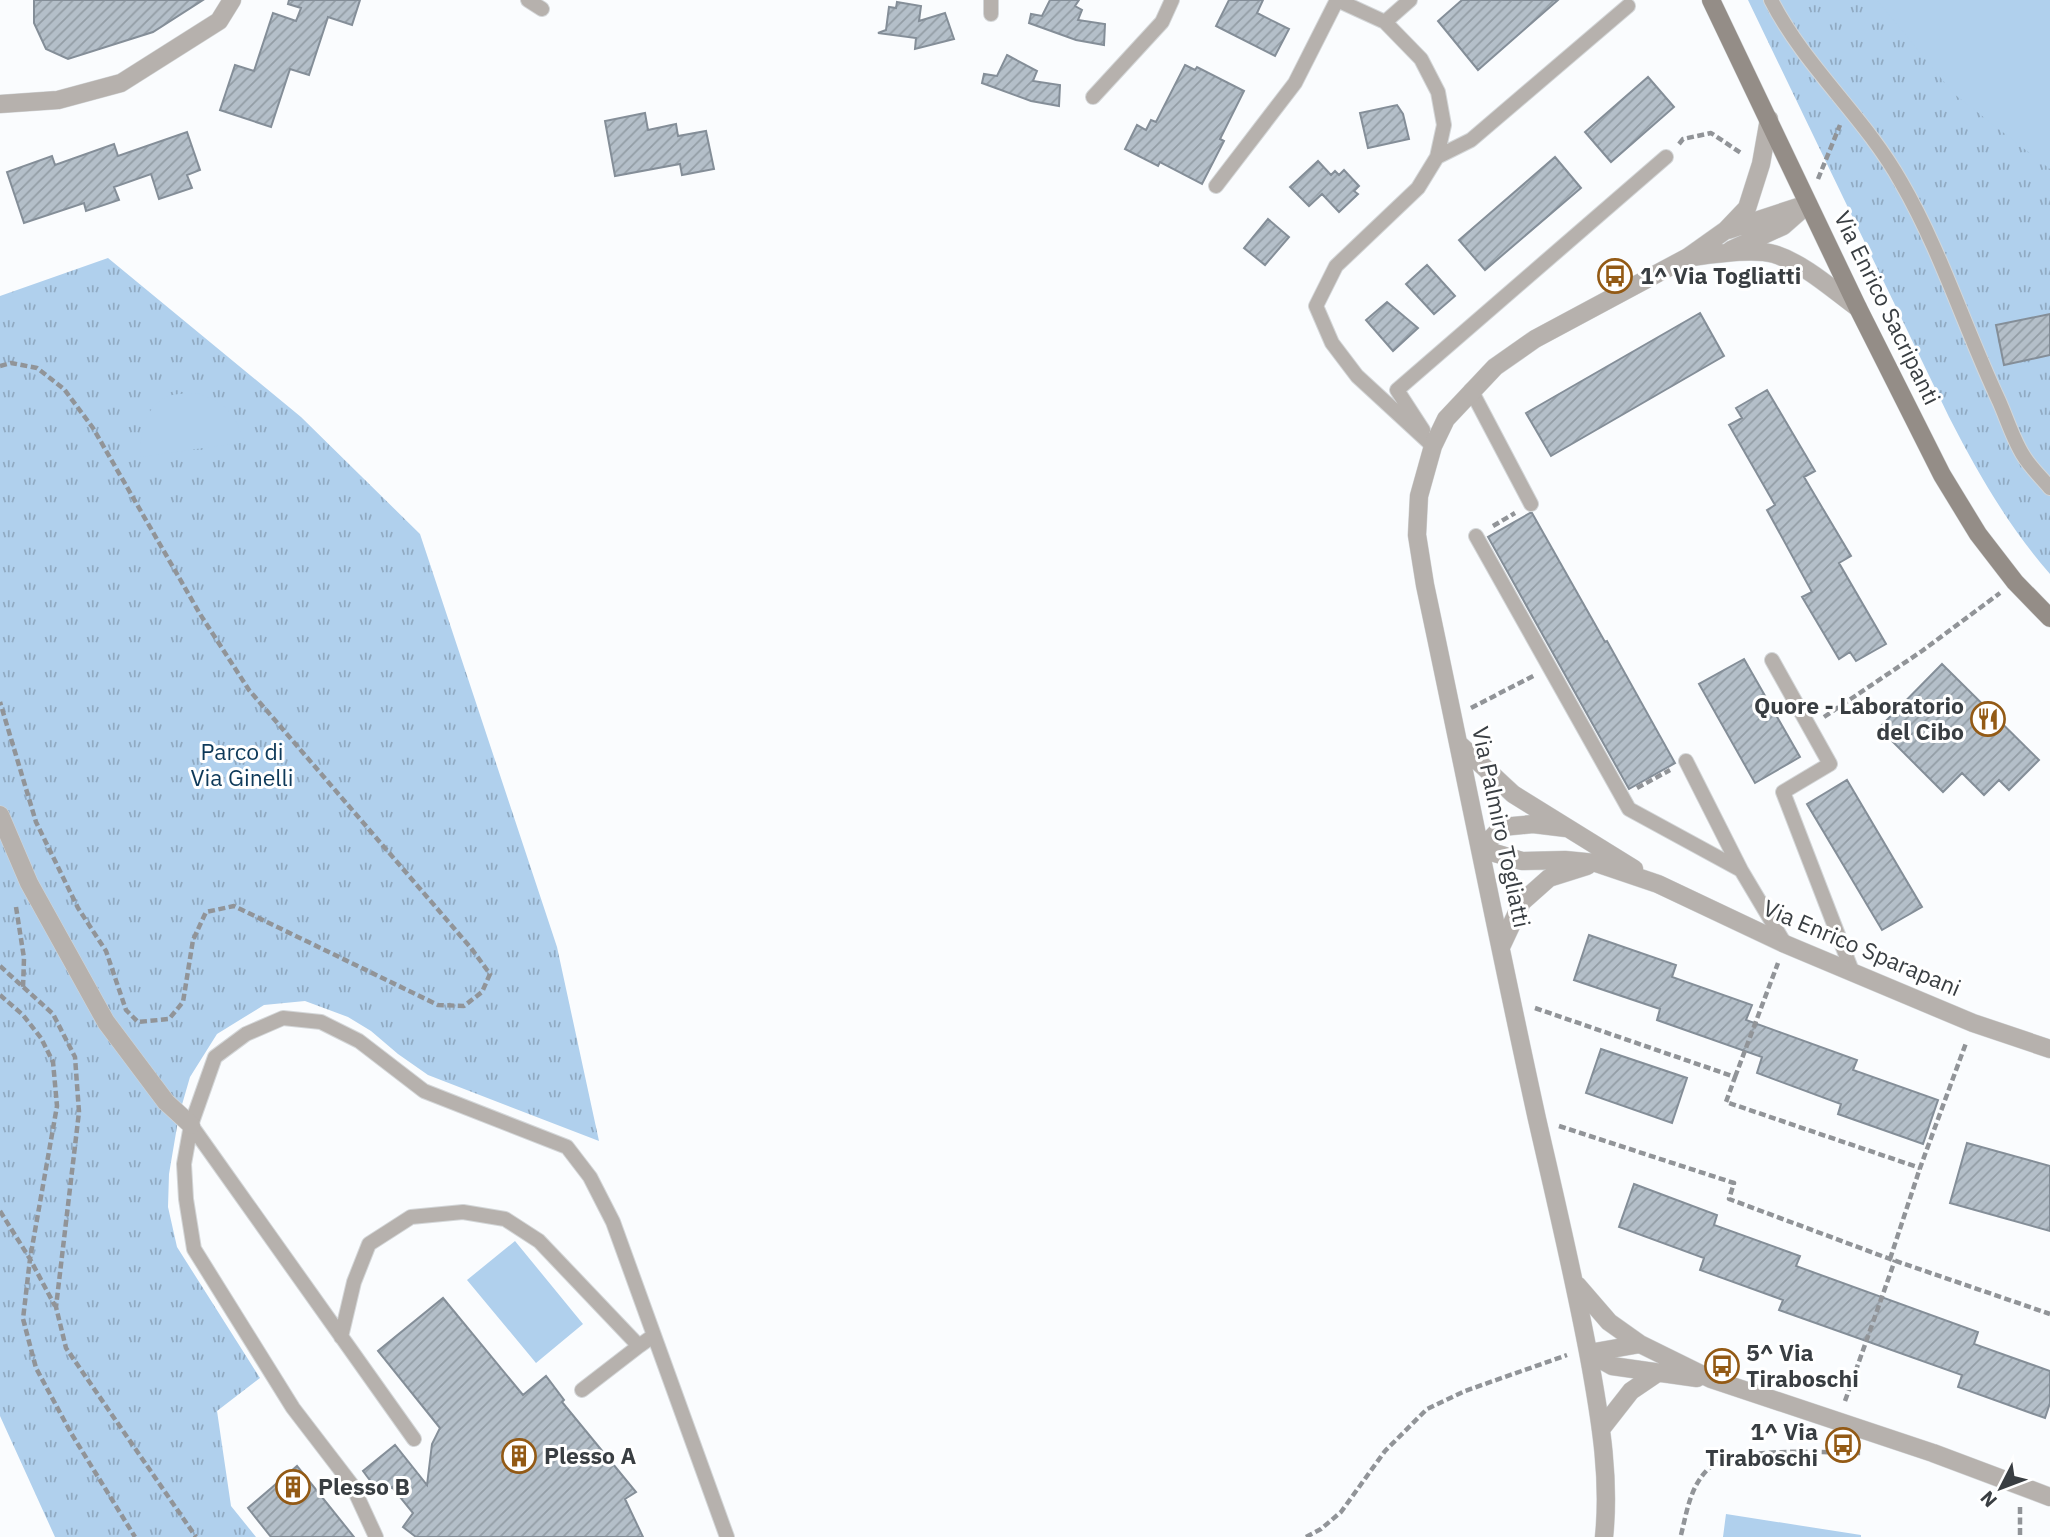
<svg xmlns="http://www.w3.org/2000/svg" width="2050" height="1537" viewBox="0 0 2050 1537" font-family="'IBM Plex Sans',sans-serif">
  <defs>
    <pattern id="park-tufts" width="24" height="20" patternUnits="userSpaceOnUse" patternTransform="scale(1.75)"><rect width="24" height="20" fill="#b0d0ed"/><path d="M3 7l-1-3M5 7V3M7 7l1-3M15 17l-1-3M17 17v-4M19 17l1-3" fill="none" stroke="#90aac2"/></pattern>
    <pattern id="building-hatch" width="6" height="6" patternUnits="userSpaceOnUse" patternTransform="scale(1.75)"><rect width="6" height="6" fill="#b4bfc9"/><path d="M-1 1l2-2M0 6l6-6M5 7l2-2" fill="none" stroke="#939da5"/></pattern>
  </defs>
  <rect width="100%" height="100%" fill="#fafcfe"/>
  <path fill="url(#park-tufts)" d="M 1748,0 L 2050,0 L 2050,574 C 2008,526 1978,473 1949,417 Z
    M 108,258 L 301,417 L 420,534 L 557,947 L 599,1141 L 428,1075 L 398,1054 L 371,1031 L 348,1017 L 305,1001 L 264,1005 L 217,1034 L 190,1077 L 179,1115 L 169,1174 L 168,1207 L 177,1247 L 260,1378 L 217,1411 L 231,1506 L 256,1537 L 55,1537 L 0,1416 L 0,296 Z"/>
  <path fill="#b0d0ed" d="M 1877,0 L 2050,0 L 2050,169 L 1954,94 Z
    M 197,393 C 228,405 233,411 245,442 L 141,457 C 139,435 145,404 169,396 C 177,393 188,394 197,393 Z
    M 515,1241 L 583,1324 L 536,1363 L 467,1280 Z
    M 1726,1514 L 1861,1535 L 1861,1537 L 1723,1537 Z"/>
  <path fill="url(#building-hatch)" stroke="#848e98" stroke-width="2" d="M 34,0 L 203,0 L 153,32 L 68,59 L 46,49 L 34,23 Z
    M 289,0 L 360,0 L 352,25 L 328,17 L 309,75 L 290,69 L 271,127 L 220,110 L 235,65 L 254,71 L 273,13 L 296,21 L 301,8 L 288,4 Z
    M 1050,0 L 1079,0 L 1075,6 L 1082,10 L 1078,20 L 1105,24 L 1104,45 L 1076,40 L 1029,23 L 1031,14 L 1042,16 Z
    M 1229,0 L 1263,0 L 1257,13 L 1289,29 L 1275,56 L 1216,26 Z
    M 1462,0 L 1558,0 L 1478,70 L 1438,21 Z
    M 897,2 L 921,6 L 919,21 L 945,13 L 954,39 L 915,49 L 916,38 L 878,33 L 886,30 L 889,7 L 896,8 Z
    M 1007,55 L 1037,71 L 1033,81 L 1060,85 L 1059,106 L 1031,101 L 982,83 L 984,74 L 997,76 Z
    M 1185,65 L 1195,70 L 1197,67 L 1244,91 L 1220,139 L 1224,141 L 1202,184 L 1160,162 L 1158,166 L 1125,149 L 1137,125 L 1146,130 L 1151,120 L 1156,122 Z
    M 1648,77 L 1674,107 L 1611,162 L 1585,132 Z
    M 1397,105 L 1403,114 L 1409,139 L 1368,148 L 1360,113 Z
    M 645,113 L 648,130 L 676,124 L 678,136 L 706,131 L 714,169 L 682,175 L 680,164 L 615,176 L 605,121 Z
    M 187,132 L 200,170 L 187,175 L 192,188 L 159,199 L 151,174 L 114,187 L 119,200 L 86,211 L 84,203 L 24,223 L 7,172 L 52,156 L 55,165 L 114,144 L 118,156 Z
    M 1555,157 L 1581,188 L 1485,270 L 1459,240 Z
    M 1318,161 L 1331,175 L 1335,171 L 1339,175 L 1344,170 L 1359,186 L 1354,191 L 1358,194 L 1339,212 L 1322,194 L 1309,206 L 1290,187 Z
    M 1268,219 L 1289,237 L 1265,265 L 1244,248 Z
    M 1427,265 L 1455,296 L 1434,314 L 1406,284 Z
    M 1387,302 L 1418,328 L 1393,351 L 1366,320 Z
    M 1700,313 L 1724,356 L 1551,456 L 1526,413 Z
    M 2050,314 L 2050,355 L 2004,365 L 1996,325 Z
    M 1767,390 L 1815,471 L 1804,477 L 1851,556 L 1839,563 L 1886,644 L 1856,661 L 1850,652 L 1839,659 L 1802,597 L 1812,592 L 1767,510 L 1775,505 L 1729,425 L 1742,418 L 1736,408 Z
    M 1530,513 L 1532,513 L 1605,642 L 1607,641 L 1675,763 L 1629,789 L 1488,537 Z
    M 1744,659 L 1800,757 L 1755,783 L 1699,684 Z
    M 1942,664 L 2039,760 L 2009,790 L 1999,780 L 1984,795 L 1962,773 L 1943,792 L 1879,728 Z
    M 1847,780 L 1922,907 L 1882,930 L 1807,804 Z
    M 1589,935 L 1676,965 L 1672,977 L 1752,1005 L 1746,1020 L 1857,1060 L 1853,1070 L 1938,1100 L 1923,1144 L 1838,1114 L 1841,1104 L 1757,1073 L 1762,1057 L 1657,1020 L 1660,1009 L 1574,980 Z
    M 1601,1049 L 1687,1078 L 1672,1123 L 1586,1093 Z
    M 1967,1143 L 2050,1166 L 2050,1231 L 1950,1203 Z
    M 1634,1184 L 1717,1215 L 1714,1225 L 1800,1256 L 1796,1266 L 1978,1332 L 1974,1344 L 2050,1371 L 2050,1403 L 2045,1418 L 1958,1387 L 1962,1375 L 1779,1310 L 1783,1300 L 1700,1270 L 1704,1258 L 1619,1227 Z
    M 443,1298 L 523,1395 L 546,1376 L 564,1400 L 562,1402 L 636,1492 L 625,1499 L 643,1537 L 416,1537 L 403,1527 L 413,1513 L 392,1487 L 381,1495 L 363,1471 L 395,1445 L 427,1485 L 432,1444 L 440,1428 L 378,1351 Z
    M 297,1466 L 354,1537 L 271,1537 L 248,1508 Z"/>
  <g fill="none" stroke-linecap="round" stroke-linejoin="round">
    <g stroke="#d3d6d8" stroke-width="16">
      <path id="lane" d="M 528,0 L 542,9
        M 991,0 L 991,14
        M 1337,0 L 1385,22 L 1421,59 L 1438,92 L 1444,125 L 1437,157 L 1418,188 L 1336,266 L 1316,306 L 1332,343 L 1357,376 L 1433,446
        M 1771,0 C 1805,67 1864,116 1901,182 C 1941,251 1965,329 1999,401 C 2007,419 2013,439 2023,455 C 2030,467 2041,477 2050,488
        M 1385,22 L 1410,0
        M 1093,97 L 1162,22 L 1172,0
        M 1437,157 L 1471,140 L 1628,6
        M 1216,186 L 1295,83 L 1337,0
        M 1471,390 L 1531,504
        M 1423,430 L 1397,390 L 1666,157
        M 1476,536 L 1629,809 L 1741,870
        M 1772,660 L 1830,764 L 1783,792 L 1852,971
        M 1686,761 L 1741,870 L 1785,944
        M 191,1125 L 414,1439
        M 341,1337 L 354,1282 L 369,1244 L 411,1217 L 463,1212 L 505,1219 L 539,1241 L 639,1346 L 653,1336
        M 582,1390 L 639,1346
        M 376,1537 L 352,1485 L 293,1408 L 194,1249 L 186,1199 L 184,1164 L 191,1125 L 215,1057 L 246,1034 L 283,1018 L 321,1022 L 359,1041 L 424,1091 L 567,1147 L 590,1177 L 613,1222 L 727,1537"/>
    </g>
    <g stroke="#d3d6d8" stroke-width="19">
      <path id="street" d="M 0,104 L 58,100 L 121,83 L 219,21 L 232,0
        M 1728,230 L 1801,206
        M 1731,250 L 1783,226 L 1808,204
        M 1692,257 C 1712,254 1755,248 1774,254 C 1805,264 1832,289 1858,308
        M 1458,743 L 1513,794 L 1634,869
        M 0,815 L 29,883 L 106,1022 L 166,1102 L 191,1125
        M 1481,849 L 1522,861 L 1565,860 L 1596,863 L 1658,884 L 1785,944 L 1973,1023 L 2050,1049
        M 1481,849 L 1502,827 L 1533,824 L 1566,828
        M 1501,947 L 1522,902 L 1549,878 L 1587,866
        M 1577,1285 L 1609,1322 L 1640,1344 L 1711,1379 L 1933,1453 L 2050,1497
        M 1589,1353 L 1612,1366 L 1697,1378
        M 1589,1353 L 1640,1344
        M 1602,1428 L 1631,1391 L 1656,1374
        M 1604,1537 C 1610,1480 1601,1424 1591,1368 C 1576,1285 1556,1202 1537,1119 C 1498,942 1463,763 1425,585 L 1417,535 L 1419,496 L 1433,446 L 1446,419 L 1495,367 L 1535,339 L 1688,257 L 1726,230 L 1747,208 L 1761,164 L 1769,119"/>
    </g>
    <g stroke="#d3d6d8" stroke-width="19">
      <path id="secondary" d="M 1711,0 L 1858,308 L 1942,475 L 1978,534 L 2015,582 L 2050,618"/>
    </g>
    <path stroke="#919498" stroke-width="4.5" stroke-dasharray="7 3.5" stroke-linecap="butt" d="M 1679,144 L 1683,139 L 1711,133 L 1741,153
      M 1818,179 L 1840,125
      M 0,366 L 11,363 L 37,368 L 64,389 L 93,428 L 200,614 L 249,690 L 471,948 L 490,974 L 482,992 L 464,1006 L 438,1005 L 234,906 L 206,912 L 193,940 L 183,1002 L 169,1019 L 138,1022 L 126,1010 L 106,951 L 78,908 L 36,822 L 0,702
      M 1493,526 L 1515,513
      M 1471,708 L 1535,675
      M 1824,717 L 1922,651 L 2000,593
      M 1637,788 L 1670,770
      M 16,907 L 24,958 L 23,988
      M 0,966 L 53,1014 L 75,1057 L 79,1112 L 56,1307 L 66,1348 L 196,1537
      M 0,995 L 23,1015 L 41,1038 L 53,1062 L 57,1106 L 30,1259 L 23,1319 L 36,1368 L 71,1433 L 135,1537
      M 1535,1008 L 1735,1077 L 1726,1102 L 1920,1168
      M 1735,1077 L 1778,963
      M 1559,1126 L 1734,1183 L 1729,1199 L 1890,1259 L 2050,1314
      M 0,1211 L 30,1259 L 55,1306
      M 1890,1259 L 1920,1168 L 1966,1043
      M 1845,1401 L 1895,1260
      M 2020,1507 L 2020,1537
      M 1681,1535 C 1687,1511 1690,1488 1707,1470 C 1730,1445 1828,1453 1862,1453
      M 1306,1537 L 1321,1529 L 1341,1512 L 1385,1451 L 1427,1409 L 1465,1391 L 1567,1355"/>
    <use href="#lane" stroke="#b6b1ad" stroke-width="14"/>
    <use href="#street" stroke="#b6b1ad" stroke-width="18"/>
    <use href="#secondary" stroke="#948d87" stroke-width="18"/>
  </g>
  <defs>
    <g id="bus-ring" transform="scale(1.75)"><circle r="9.5" fill="#fff" stroke="#935a15" stroke-width="1.5"/><path d="M-5-6H5V4H4V6H2V4H-2V6H-4V4H-5ZM-3.5-4V0h7V-4ZM-3.5 1.2v1.5H-2V1.2ZM2 1.2v1.5H3.5V1.2Z" fill="#935a15"/></g>
    <g id="restaurant-ring" transform="scale(1.75)"><circle r="9.5" fill="#fff" stroke="#935a15" stroke-width="1.5"/><path d="M-5-6h1v4h1v-4h1v4h1v-4h1v5L-1.5 .5V6h-2V.5L-5-1ZM5-6V6H3V1.5H1.5Q1.5-4 5-6Z" fill="#935a15"/></g>
    <g id="building-ring" transform="scale(1.75)"><circle r="9.5" fill="#fff" stroke="#935a15" stroke-width="1.5"/><path d="M-4-6H4V6H1V3H-1V6H-4ZM-2.5-4.3h1.7v1.8h-1.7ZM.8-4.3h1.7v1.8H.8ZM-2.5-1h1.7V.8h-1.7ZM.8-1h1.7V.8H.8Z" fill="#935a15"/></g>
  </defs>
  <g fill-rule="evenodd">
    <use href="#bus-ring" x="1615" y="276"/>
    <use href="#restaurant-ring" x="1988" y="719"/>
    <use href="#bus-ring" x="1722" y="1366"/>
    <use href="#bus-ring" x="1843" y="1445"/>
    <use href="#building-ring" x="519" y="1456"/>
    <use href="#building-ring" x="293" y="1487"/>
  </g>
  <g text-anchor="middle" stroke-width="6" stroke-linejoin="round" paint-order="stroke">
    <g font-size="23" font-weight="bold" fill="#393e42" stroke="#fff" text-anchor="start">
      <text x="1640" y="284">1^ Via Togliatti</text>
      <text x="1964" y="714" text-anchor="end">Quore - Laboratorio<tspan x="1964" dy="26">del Cibo</tspan></text>
      <text x="1746" y="1361">5^ Via<tspan x="1746" dy="26">Tiraboschi</tspan></text>
      <text x="1818" y="1440" text-anchor="end">1^ Via<tspan x="1818" dy="26">Tiraboschi</tspan></text>
      <text x="544" y="1464">Plesso A</text>
      <text x="318" y="1495">Plesso B</text>
    </g>
    <g font-size="23" fill="#393e42" stroke="#fff">
      <text transform="translate(1887 308) rotate(64)" y="8">Via Enrico Sacripanti</text>
      <text transform="translate(1501 827) rotate(78)" y="8">Via Palmiro Togliatti</text>
      <text transform="translate(1862 948) rotate(23)" y="8">Via Enrico Sparapani</text>
    </g>
    <g font-size="23" fill="#0d3959" stroke="#fff">
      <text x="242" y="760">Parco di<tspan x="242" dy="26">Via Ginelli</tspan></text>
    </g>
  </g>
  <g transform="translate(2001 1488) rotate(228)" stroke="#ffffff" stroke-width="5" paint-order="stroke">
  <path d="M0-5L12 26L0 18L-12 26Z" fill="#393e42"/>
  <text y="-10" font-size="19" font-weight="bold" text-anchor="middle" fill="#393e42">N</text>
  </g>
</svg>
